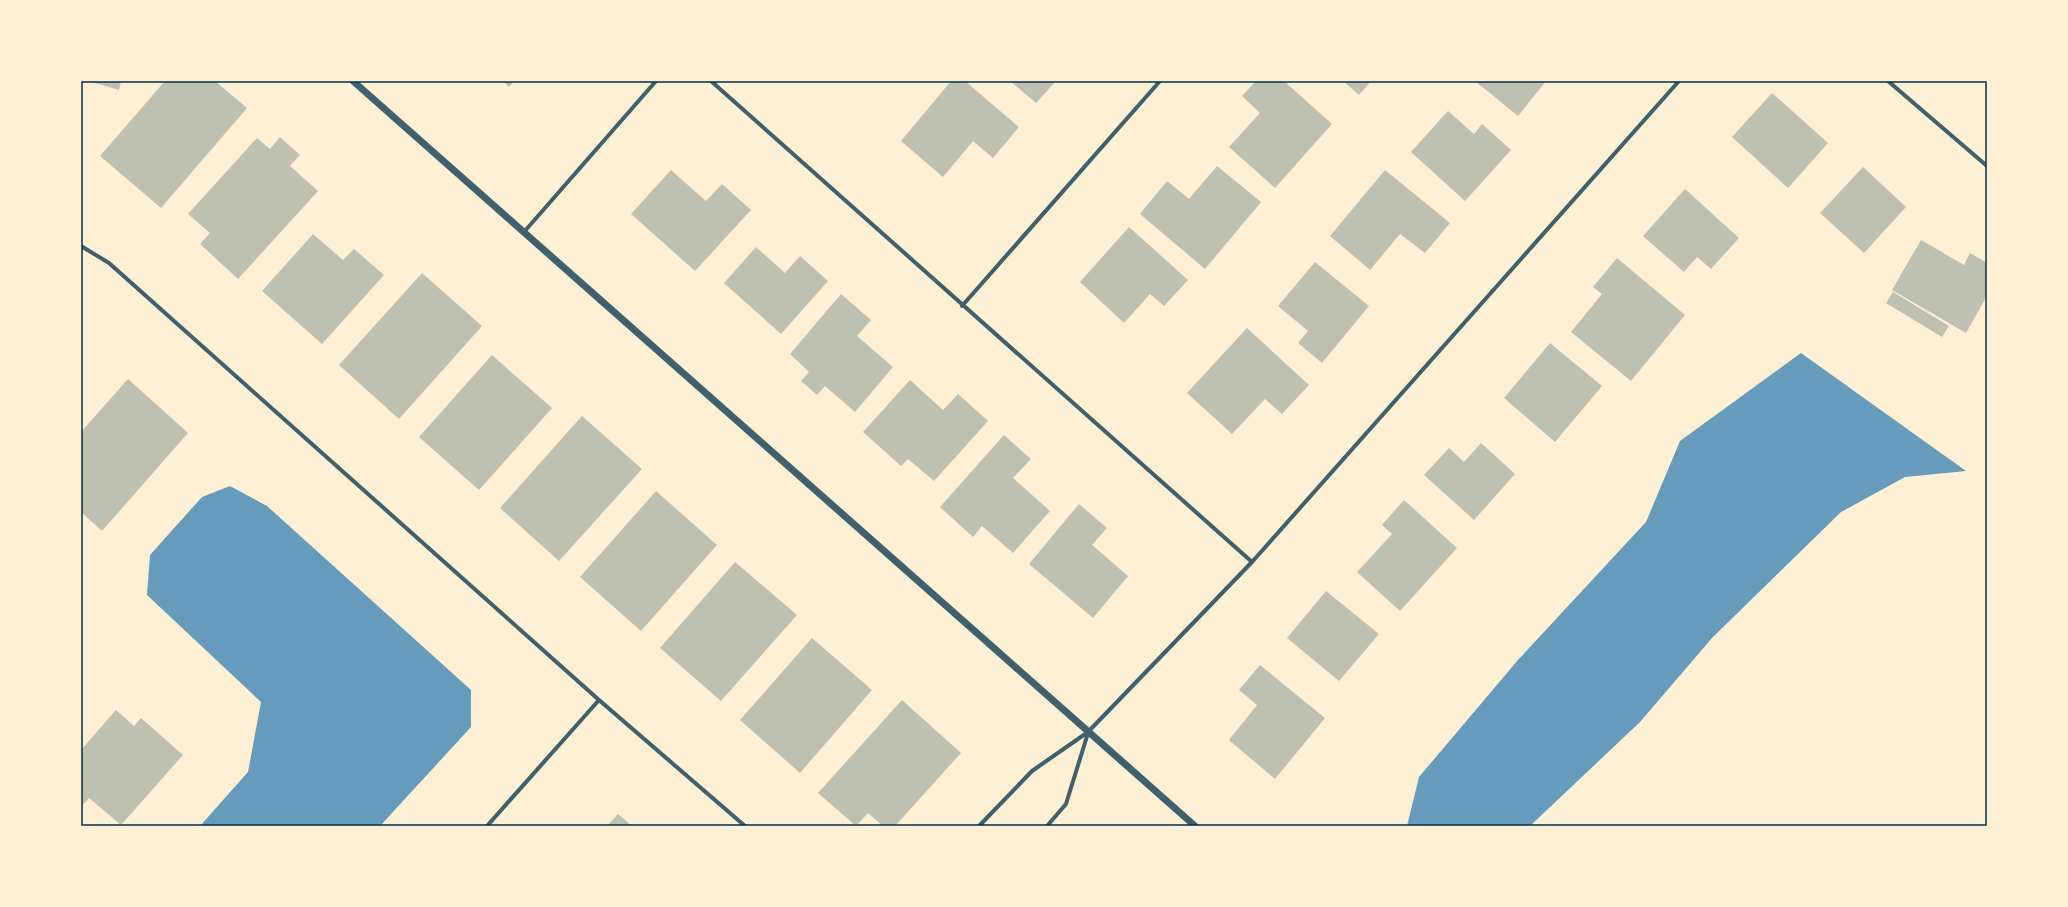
<svg xmlns="http://www.w3.org/2000/svg" width="2068" height="907" viewBox="0 0 2068 907" font-family="Poppins,sans-serif">
  <rect width="100%" height="100%" fill="#fdf0d5"/>
  <path fill="#669bbc" d="M 1801,353 L 1966,471 L 1905,477 L 1841,512 L 1712,638 L 1640,722 L 1530,826 L 1407,826 L 1419,777 L 1518,660 L 1646,522 L 1680,441 Z
    M 230,486 L 267,506 L 471,690 L 471,727 L 380,826 L 200,826 L 248,772 L 261,702 L 147,595 L 150,555 L 202,497 Z"/>
  <path fill="#bec0b2" d="M 88,81 L 121,81 L 119,90 Z
    M 165,81 L 215,81 L 247,108 L 161,208 L 100,156 Z
    M 503,81 L 514,81 L 509,87 Z
    M 951,81 L 965,81 L 1019,127 L 993,158 L 973,141 L 943,177 L 901,141 Z
    M 1010,81 L 1056,81 L 1036,103 Z
    M 1256,81 L 1284,81 L 1332,124 L 1275,188 L 1229,147 L 1260,113 L 1242,96 Z
    M 1343,81 L 1371,81 L 1359,95 Z
    M 1475,81 L 1546,81 L 1518,116 Z
    M 1772,93 L 1828,143 L 1788,188 L 1732,137 Z
    M 1448,111 L 1474,134 L 1482,124 L 1511,150 L 1465,201 L 1411,152 Z
    M 280,137 L 300,155 L 290,166 L 318,191 L 238,279 L 200,244 L 210,233 L 188,214 L 257,138 L 270,149 Z
    M 1217,166 L 1261,202 L 1205,269 L 1140,214 L 1167,181 L 1189,199 Z
    M 1863,167 L 1906,207 L 1864,253 L 1820,213 Z
    M 671,170 L 706,201 L 722,184 L 751,210 L 695,271 L 631,214 Z
    M 1385,170 L 1450,223 L 1425,253 L 1400,234 L 1370,270 L 1330,236 Z
    M 1685,189 L 1739,238 L 1711,269 L 1697,257 L 1684,272 L 1643,236 Z
    M 1129,227 L 1188,280 L 1164,306 L 1150,294 L 1124,323 L 1080,282 Z
    M 313,234 L 343,260 L 354,249 L 384,275 L 322,344 L 262,291 Z
    M 1921,240 L 1964,265 L 1970,253 L 1987,263 L 1987,296 L 1966,333 L 1892,290 Z
    M 756,247 L 785,273 L 800,256 L 828,281 L 781,334 L 724,283 Z
    M 1617,258 L 1685,315 L 1631,381 L 1571,332 L 1602,294 L 1593,287 Z
    M 1315,262 L 1369,306 L 1322,363 L 1298,343 L 1308,331 L 1278,306 Z
    M 422,273 L 482,326 L 399,419 L 339,365 Z
    M 1893,292 L 1949,326 L 1942,337 L 1886,303 Z
    M 841,294 L 871,320 L 857,336 L 893,367 L 855,412 L 825,386 L 817,395 L 801,381 L 809,372 L 790,354 Z
    M 1247,328 L 1309,385 L 1282,414 L 1265,399 L 1232,434 L 1187,393 Z
    M 1550,343 L 1602,386 L 1555,442 L 1504,398 Z
    M 492,355 L 552,408 L 479,490 L 419,437 Z
    M 128,379 L 188,433 L 102,531 L 81,512 L 81,432 Z
    M 910,380 L 943,410 L 958,394 L 988,421 L 934,481 L 908,459 L 901,466 L 863,432 Z
    M 582,416 L 642,469 L 559,561 L 500,508 Z
    M 1004,435 L 1031,459 L 1013,478 L 1050,511 L 1013,553 L 982,526 L 973,537 L 940,507 Z
    M 1481,443 L 1515,474 L 1474,520 L 1424,475 L 1449,448 L 1464,462 Z
    M 656,491 L 717,545 L 641,631 L 580,577 Z
    M 1404,500 L 1457,548 L 1400,611 L 1357,572 L 1392,534 L 1382,525 Z
    M 1079,504 L 1107,528 L 1092,545 L 1128,576 L 1093,618 L 1029,564 Z
    M 735,562 L 797,615 L 721,701 L 660,648 Z
    M 1326,591 L 1379,634 L 1339,681 L 1287,638 Z
    M 812,638 L 872,690 L 800,773 L 740,720 Z
    M 1260,665 L 1325,718 L 1275,779 L 1229,740 L 1257,705 L 1239,690 Z
    M 902,700 L 961,753 L 895,826 L 883,826 L 868,813 L 856,826 L 818,793 Z
    M 116,710 L 134,726 L 141,718 L 183,755 L 121,825 L 89,798 L 81,807 L 81,750 Z
    M 618,814 L 632,826 L 607,826 Z"/>
  <g fill="none" stroke-linecap="round" stroke-linejoin="round">
    <path stroke="#3f606c" stroke-width="4" d="M 711,81 L 1252,562
      M 1888,81 L 1987,166
      M 524,232 L 656,81
      M 81,246 L 109,263 L 599,700 L 745,826
      M 962,306 L 1160,81
      M 487,826 L 599,700
      M 979,826 L 1032,771 L 1088,732 L 1252,562 L 1679,81
      M 1047,826 L 1066,804 L 1088,733"/>
    <path stroke="#3f606c" stroke-width="7" d="M 353,81 L 1195,826"/>
  </g>
  <rect width="2068" height="907" fill="none" stroke="#fdf0d5" stroke-width="164"/>
  <rect x="82" y="82" width="1904" height="743" fill="none" stroke="#003049" stroke-width="1.5"/>
</svg>
